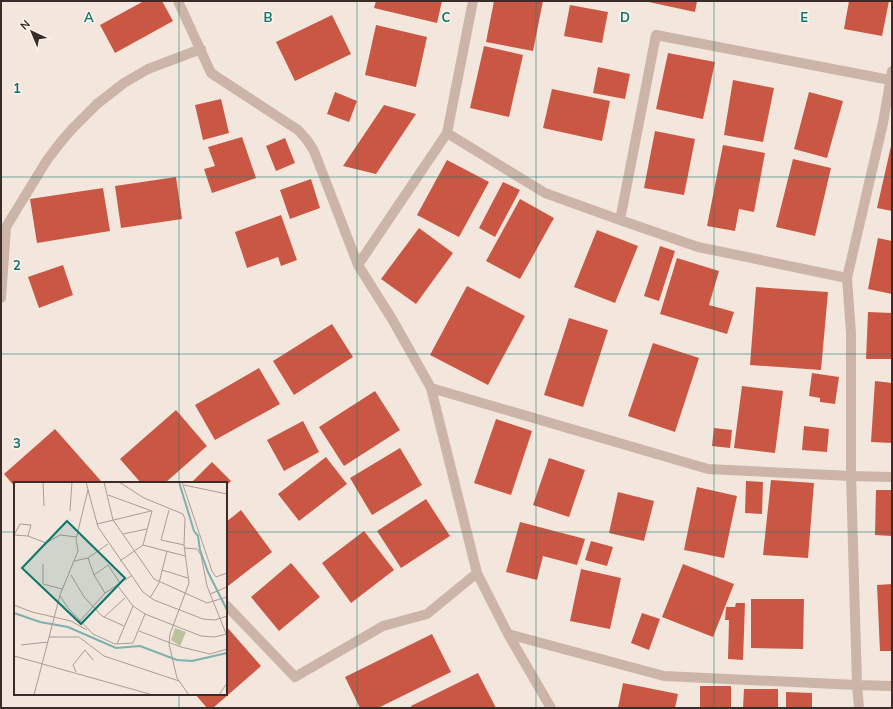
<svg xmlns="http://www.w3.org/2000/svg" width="893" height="709" viewBox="0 0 893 709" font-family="Mulish,sans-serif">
  <rect width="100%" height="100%" fill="#f3e6dd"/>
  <path fill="#ca5744" d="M 144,1 L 162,1 L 173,21 L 115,53 L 100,25 Z
    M 376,1 L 442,1 L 437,23 L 374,8 Z
    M 494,1 L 543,1 L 533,51 L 486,42 Z
    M 644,1 L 697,1 L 695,12 Z
    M 849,1 L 889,1 L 882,36 L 844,29 Z
    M 570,5 L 608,12 L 602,43 L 564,36 Z
    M 332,15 L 351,54 L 295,81 L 276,42 Z
    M 376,25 L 427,37 L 416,87 L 365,75 Z
    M 484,46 L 523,55 L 509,117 L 470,108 Z
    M 668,53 L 715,62 L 703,119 L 656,109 Z
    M 598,67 L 630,74 L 625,99 L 593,93 Z
    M 733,80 L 774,88 L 763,142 L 724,135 Z
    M 552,89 L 610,101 L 602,141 L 543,128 Z
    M 335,92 L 357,101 L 349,122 L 327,114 Z
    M 809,92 L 843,101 L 827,158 L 794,149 Z
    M 221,99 L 229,133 L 203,140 L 195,105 Z
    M 384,105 L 416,114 L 376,174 L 343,166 Z
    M 655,131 L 695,139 L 684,195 L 644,188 Z
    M 242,137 L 256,178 L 212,193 L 204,169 L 215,166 L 208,147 Z
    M 285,138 L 295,163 L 276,171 L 266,146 Z
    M 723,145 L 765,153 L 754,212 L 739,209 L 735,231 L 707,226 Z
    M 891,146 L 892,146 L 892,211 L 877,208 Z
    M 793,159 L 831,168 L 815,236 L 776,227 Z
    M 447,160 L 489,182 L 459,237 L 417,215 Z
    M 176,177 L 182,219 L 121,228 L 115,186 Z
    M 311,179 L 320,208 L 290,219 L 280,190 Z
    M 503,182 L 520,190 L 495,237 L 479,228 Z
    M 103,188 L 110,231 L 37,243 L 30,199 Z
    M 520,199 L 554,218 L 520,279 L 486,261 Z
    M 281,215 L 297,260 L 281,266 L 278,257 L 247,268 L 235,232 Z
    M 419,228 L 453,253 L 416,304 L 381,279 Z
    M 597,230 L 638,246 L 615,303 L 574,287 Z
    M 878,238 L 892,241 L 892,294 L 868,289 Z
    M 660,246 L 675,251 L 659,301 L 644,296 Z
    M 677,258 L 719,271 L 709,305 L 734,312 L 727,334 L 660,314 Z
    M 63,265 L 73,295 L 39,308 L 28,277 Z
    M 467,286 L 525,316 L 488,385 L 430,355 Z
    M 756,287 L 828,292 L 821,370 L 750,365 Z
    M 868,312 L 892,313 L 892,359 L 866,359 Z
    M 569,318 L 608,330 L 583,407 L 544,395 Z
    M 332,324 L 353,357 L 294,395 L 273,361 Z
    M 653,343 L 699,358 L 675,432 L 628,416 Z
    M 259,368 L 280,404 L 215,440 L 195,405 Z
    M 812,373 L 839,377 L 835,404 L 820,402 L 820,398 L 809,396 Z
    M 875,381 L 892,383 L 892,443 L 871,442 Z
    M 742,386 L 783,391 L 775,453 L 734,448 Z
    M 375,391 L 400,430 L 344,466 L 319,427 Z
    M 176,410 L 207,446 L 165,483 L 141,483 L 120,459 Z
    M 496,419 L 532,431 L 511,495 L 474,483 Z
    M 303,421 L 319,452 L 284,471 L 267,440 Z
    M 804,426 L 829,429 L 827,452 L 802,450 Z
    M 714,428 L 732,430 L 730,448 L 712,446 Z
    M 55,429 L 101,481 L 99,483 L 15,483 L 15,487 L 4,474 Z
    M 400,448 L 422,485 L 372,515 L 350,478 Z
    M 326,457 L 347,484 L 299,521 L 278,494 Z
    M 549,458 L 585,470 L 569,517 L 533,505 Z
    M 212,462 L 231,481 L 226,486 L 226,483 L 191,483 Z
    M 771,480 L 814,483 L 808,558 L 763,555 Z
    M 746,481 L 763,482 L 762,514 L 745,513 Z
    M 697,487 L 737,496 L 724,558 L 684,550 Z
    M 876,490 L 892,490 L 892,536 L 875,535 Z
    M 618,492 L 654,501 L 644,541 L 609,533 Z
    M 426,499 L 450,536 L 401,568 L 377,531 Z
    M 241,510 L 272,552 L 228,586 L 226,583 L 226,522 Z
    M 520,522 L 585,539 L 577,565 L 543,556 L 537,580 L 506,572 Z
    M 364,531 L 394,570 L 351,603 L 322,563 Z
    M 591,541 L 613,547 L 607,566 L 585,560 Z
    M 291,563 L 320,597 L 279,631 L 251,597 Z
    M 683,564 L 734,584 L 713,637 L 662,617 Z
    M 581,569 L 621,578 L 610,629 L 570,621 Z
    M 892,584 L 892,651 L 880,651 L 877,585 Z
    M 751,599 L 804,599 L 803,649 L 751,648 Z
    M 736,603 L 745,603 L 743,660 L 728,659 L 729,620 L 725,620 L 726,607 L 735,607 Z
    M 642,613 L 660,619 L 649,650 L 631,643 Z
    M 226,626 L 261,666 L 213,708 L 207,708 L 195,694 L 226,694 Z
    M 432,634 L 451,672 L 378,708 L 360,708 L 345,677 Z
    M 478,673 L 496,708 L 412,708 L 411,706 Z
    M 623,683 L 678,694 L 675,708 L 618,708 Z
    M 700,686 L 731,686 L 731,708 L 700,708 Z
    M 744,689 L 778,689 L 778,708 L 743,708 Z
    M 786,692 L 812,693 L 812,708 L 786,708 Z"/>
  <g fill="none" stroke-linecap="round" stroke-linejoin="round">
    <path stroke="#ccb5a8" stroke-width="10" d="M 178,1 L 211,73 L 298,130 L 307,140 L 314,151 L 358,265 L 392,319 L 431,388 L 477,573 L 508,634 L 551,708
      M 447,133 L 545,193 L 620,220 L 698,247 L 847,278
      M 620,220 L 656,35 L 890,80
      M 358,265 L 447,133 L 473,1
      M 1,298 L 6,227 L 47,160 L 60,143 L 72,129 L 97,104 L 124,83 L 148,69 L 201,49
      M 431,388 L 708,469 L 851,476 L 892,477
      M 226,605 L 295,677 L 383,626 L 427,614 L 477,573
      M 508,634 L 664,676 L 857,685 L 892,686
      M 859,708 L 857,685 L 851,476 L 851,333 L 847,278 L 883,123 L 892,71"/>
  </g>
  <path fill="none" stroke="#0f766e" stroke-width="1" stroke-opacity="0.55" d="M 179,1 L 179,483M 357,1 L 357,708M 536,1 L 536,708M 714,1 L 714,708M 1,177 L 892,177M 1,354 L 892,354M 1,532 L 15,532M 226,532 L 892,532M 179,694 L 179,708"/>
  <g transform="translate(14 482)">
    <rect width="213" height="213" fill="#f3e6dd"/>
    <path d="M 161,146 L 172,150 L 166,164 L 157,158 Z" fill="#bac39c"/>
    <path fill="none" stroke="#7bb1ae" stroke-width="2" d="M 165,0 L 180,49 L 184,54 L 186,68 L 194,90 L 213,128M 0,131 L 26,140 L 54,145 L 102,166 L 126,164 L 163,178 L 178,179 L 213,171"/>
    <path fill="none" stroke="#a99c95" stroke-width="1" d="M 29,0 L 30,24M 72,0 L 84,45 L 129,110 L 140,118 L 189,137 L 201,138 L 213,134M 90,0 L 99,38 L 140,97 L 193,121 L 213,115M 105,0 L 130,16 L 169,32 L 171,37 L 170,63 L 175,101 L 156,152 L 155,162 L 163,196 L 175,213M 168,0 L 198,89 L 202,95 L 213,91M 170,3 L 213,12M 94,13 L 138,29 L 129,63 L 106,79M 155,28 L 147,58 L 170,63M 56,29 L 58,0M 83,42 L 137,29M 109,52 L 133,47M 14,54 L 17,43 L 6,42 L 0,53 L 14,54 L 32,61 L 46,53 L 63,55M 129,63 L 171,74M 171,66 L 183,67 L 187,73 L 193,104 L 213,154M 74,76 L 80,93 L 91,111M 60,79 L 74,76 L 94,62M 29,82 L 29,102 L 48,107M 148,88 L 174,96M 57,93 L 70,115 L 88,134 L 110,144M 80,93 L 94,83 L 106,101M 103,103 L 119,124 L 131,132 L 187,154 L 200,155 L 213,152M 196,112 L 213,105M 46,114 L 54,126 L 79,152 L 101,162 L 119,161 L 131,132M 136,116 L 145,101 L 153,69M 0,123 L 18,130 L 57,139 L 73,148M 90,135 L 111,116M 65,140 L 91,111 L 117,94M 125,149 L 167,165 L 196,172 L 213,167M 35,155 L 65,155 L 90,174 L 165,199M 103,162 L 119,124M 7,163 L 34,160M 0,174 L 139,213M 62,190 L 59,183 L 71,168 L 79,178M 20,213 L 46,113 L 64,69 L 62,57 L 74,8M 205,213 L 213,201"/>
    <path fill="#0f766e" fill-opacity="0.15" stroke="#0f766e" stroke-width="2" d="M 53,39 L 111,96 L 67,142 L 8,86 Z"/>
    <rect width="213" height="213" fill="none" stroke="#392c29" stroke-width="2"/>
  </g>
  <g font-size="13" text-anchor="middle" font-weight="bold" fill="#0f766e" stroke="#faf1ea" stroke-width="3.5" stroke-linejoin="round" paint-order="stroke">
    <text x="89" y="22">A</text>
    <text x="268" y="22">B</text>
    <text x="446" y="22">C</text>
    <text x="625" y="22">D</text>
    <text x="804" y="22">E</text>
    <text x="17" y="93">1</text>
    <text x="17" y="270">2</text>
    <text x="17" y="448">3</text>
  </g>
  <rect width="893" height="709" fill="none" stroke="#392c29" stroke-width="4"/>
  <g transform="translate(32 32) rotate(316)" stroke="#faf1ea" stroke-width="3" paint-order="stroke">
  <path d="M0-3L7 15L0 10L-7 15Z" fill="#392c29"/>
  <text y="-6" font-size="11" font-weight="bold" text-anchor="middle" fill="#392c29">N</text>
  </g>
</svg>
